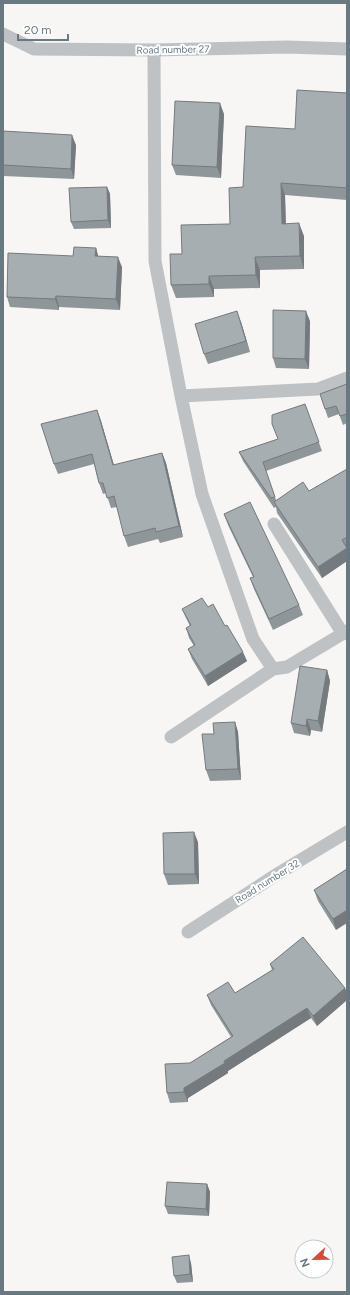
<svg xmlns="http://www.w3.org/2000/svg" width="350" height="1295" viewBox="0 0 350 1295" font-family="Figtree,sans-serif">
  <rect width="100%" height="100%" fill="#f7f6f4"/>
  <g fill="none" stroke-linecap="round" stroke-linejoin="round">
    <path stroke="#bec2c5" stroke-width="13" d="M 3,34 L 34,49 L 154,50 L 287,47 L 347,49
      M 154,50 L 155,261 L 181,396 L 202,494 L 253,639 L 273,669 L 287,667 L 347,631
      M 181,396 L 318,389 L 347,378
      M 274,524 L 343,634
      M 171,737 L 273,669
      M 188,932 L 279,873 L 347,832"/>
  </g>
  <path fill="#8f9699" d="M 347,93 L 347,200 L 285,195 L 286,224 L 304,236 L 304,269 L 260,270 L 260,288 L 214,289 L 214,297 L 176,298 L 171,285 L 182,254 L 230,224 L 243,187 L 295,129 Z
    M 224,114 L 221,178 L 176,175 L 172,165 Z
    M 3,131 L 76,145 L 74,179 L 3,176 Z
    M 107,187 L 110,194 L 111,228 L 74,229 L 71,222 Z
    M 96,248 L 98,256 L 122,267 L 120,310 L 59,307 L 59,310 L 10,307 L 7,297 L 73,256 Z
    M 310,321 L 309,369 L 276,368 L 273,358 Z
    M 241,322 L 250,352 L 208,364 L 204,354 Z
    M 347,384 L 347,423 L 343,425 L 339,414 L 328,418 L 320,394 Z
    M 305,404 L 322,451 L 266,471 L 276,500 L 309,491 L 347,469 L 347,561 L 322,578 L 277,513 L 276,507 L 274,508 L 243,461 L 239,452 L 278,439 Z
    M 97,410 L 101,421 L 114,465 L 162,453 L 166,463 L 183,537 L 160,543 L 158,539 L 128,547 L 124,536 L 117,507 L 111,508 L 106,493 L 103,494 L 99,483 L 94,464 L 58,474 L 54,464 Z
    M 224,514 L 299,605 L 303,615 L 273,630 L 254,589 L 250,578 L 253,577 L 228,525 Z
    M 208,607 L 225,626 L 247,661 L 208,686 L 192,659 L 188,649 L 194,646 L 189,638 L 186,628 L 190,626 L 186,618 L 182,609 Z
    M 327,670 L 330,681 L 322,732 L 311,730 L 310,736 L 294,733 L 291,723 Z
    M 235,722 L 238,732 L 241,780 L 210,781 L 206,770 L 214,734 Z
    M 198,842 L 199,884 L 168,885 L 164,874 Z
    M 347,869 L 336,930 L 318,901 L 314,890 Z
    M 270,964 L 345,988 L 347,993 L 347,1000 L 317,1026 L 311,1018 L 228,1071 L 228,1073 L 188,1098 L 188,1102 L 170,1103 L 167,1093 L 190,1063 L 231,1037 L 211,1005 L 207,995 L 235,993 L 272,970 Z
    M 207,1184 L 210,1192 L 209,1216 L 168,1214 L 165,1206 Z
    M 191,1263 L 193,1282 L 177,1283 L 174,1276 Z"/>
  <path fill="#747a7d" d="M 220,103 L 224,114 L 221,178 L 217,167 Z
    M 72,135 L 76,145 L 74,179 L 71,169 Z
    M 281,183 L 285,195 L 286,236 L 282,224 Z
    M 107,187 L 110,194 L 111,228 L 108,220 Z
    M 299,223 L 304,236 L 304,269 L 300,256 Z
    M 96,248 L 99,259 L 95,256 Z
    M 118,257 L 122,267 L 120,310 L 116,299 Z
    M 255,257 L 260,270 L 260,288 L 256,275 Z
    M 209,276 L 214,289 L 214,297 L 209,284 Z
    M 56,296 L 59,307 L 59,310 L 55,299 Z
    M 237,311 L 241,322 L 250,352 L 246,341 Z
    M 306,311 L 310,321 L 309,369 L 305,359 Z
    M 97,410 L 101,421 L 117,476 L 113,465 Z
    M 162,453 L 166,463 L 183,537 L 179,526 Z
    M 347,548 L 347,561 L 322,578 L 318,567 Z
    M 243,652 L 247,661 L 208,686 L 205,676 Z
    M 327,670 L 330,681 L 322,732 L 318,721 Z
    M 307,719 L 311,730 L 310,736 L 306,726 Z
    M 235,722 L 238,732 L 241,780 L 238,769 Z
    M 194,832 L 198,842 L 199,884 L 195,874 Z
    M 347,910 L 347,923 L 336,930 L 333,919 Z
    M 345,988 L 347,993 L 347,1000 L 317,1026 L 313,1016 Z
    M 307,1008 L 311,1018 L 228,1071 L 228,1073 L 188,1098 L 188,1102 L 184,1092 L 184,1088 L 224,1061 Z
    M 207,1184 L 210,1192 L 209,1216 L 206,1209 Z
    M 189,1255 L 191,1263 L 193,1282 L 190,1274 Z"/>
  <path fill="#a6aeb2" stroke="#747a7d" d="M 297,90 L 347,93 L 347,188 L 281,183 L 282,224 L 299,223 L 300,256 L 255,257 L 256,275 L 209,276 L 209,284 L 171,285 L 170,254 L 182,254 L 181,225 L 230,224 L 229,188 L 243,187 L 246,126 L 295,129 Z
    M 175,101 L 220,103 L 217,167 L 172,165 Z
    M 3,131 L 72,135 L 71,169 L 3,165 Z
    M 107,187 L 108,220 L 71,222 L 69,188 Z
    M 74,247 L 96,248 L 95,256 L 118,257 L 116,299 L 56,296 L 55,299 L 7,297 L 8,253 L 73,256 Z
    M 273,310 L 306,311 L 305,359 L 273,358 Z
    M 237,311 L 246,341 L 204,354 L 195,324 Z
    M 347,384 L 347,414 L 340,416 L 336,406 L 325,409 L 320,394 Z
    M 305,404 L 319,442 L 263,462 L 275,497 L 271,498 L 239,452 L 278,439 L 272,424 L 272,415 Z
    M 97,410 L 113,465 L 162,453 L 179,526 L 156,532 L 155,528 L 124,536 L 114,496 L 107,498 L 103,483 L 99,483 L 92,454 L 54,464 L 41,424 Z
    M 347,469 L 347,537 L 342,540 L 347,548 L 318,567 L 274,502 L 303,482 L 309,491 Z
    M 250,502 L 299,605 L 269,619 L 250,578 L 254,577 L 224,514 Z
    M 202,598 L 208,607 L 213,604 L 225,626 L 227,625 L 243,652 L 205,676 L 188,649 L 195,645 L 186,628 L 191,625 L 182,609 Z
    M 300,666 L 327,670 L 318,721 L 307,719 L 306,726 L 291,723 Z
    M 235,722 L 238,769 L 206,770 L 202,734 L 214,734 L 213,723 Z
    M 194,832 L 195,874 L 164,874 L 163,833 Z
    M 347,869 L 347,910 L 333,919 L 314,890 Z
    M 303,937 L 345,988 L 313,1016 L 307,1008 L 224,1061 L 225,1063 L 184,1088 L 184,1092 L 167,1093 L 165,1064 L 190,1063 L 233,1036 L 207,995 L 228,982 L 235,993 L 274,969 L 270,964 Z
    M 167,1182 L 207,1184 L 206,1209 L 165,1206 Z
    M 189,1255 L 190,1274 L 174,1276 L 172,1257 Z"/>
  <g text-anchor="middle" stroke-width="4" stroke-linejoin="round" paint-order="stroke">
    <g font-size="10" fill="#687982" stroke="#fff">
      <text transform="translate(173 49) rotate(-1)" y="4">Road number 27</text>
      <text transform="translate(267 881) rotate(-32)" y="4">Road number 32</text>
    </g>
  </g>
  <rect width="350" height="1295" fill="none" stroke="#687982" stroke-width="8"/>
  <g transform="translate(314 1259) rotate(248)"><circle r="19" fill="#ffffff" stroke="#c3c9cd"/>
  <path d="M0-3L7 15L0 10L-7 15Z" fill="#d34c38"/>
  <text y="-6" font-size="11" font-weight="bold" text-anchor="middle" fill="#687982">N</text>
  </g>
  <path d="M18 34v6h50v-6" fill="none" stroke="#687982" stroke-width="2"/>
  <text x="24" y="34" font-size="12" fill="#687982" stroke="#ffffff" stroke-width="3" paint-order="stroke">20 m</text>
</svg>
